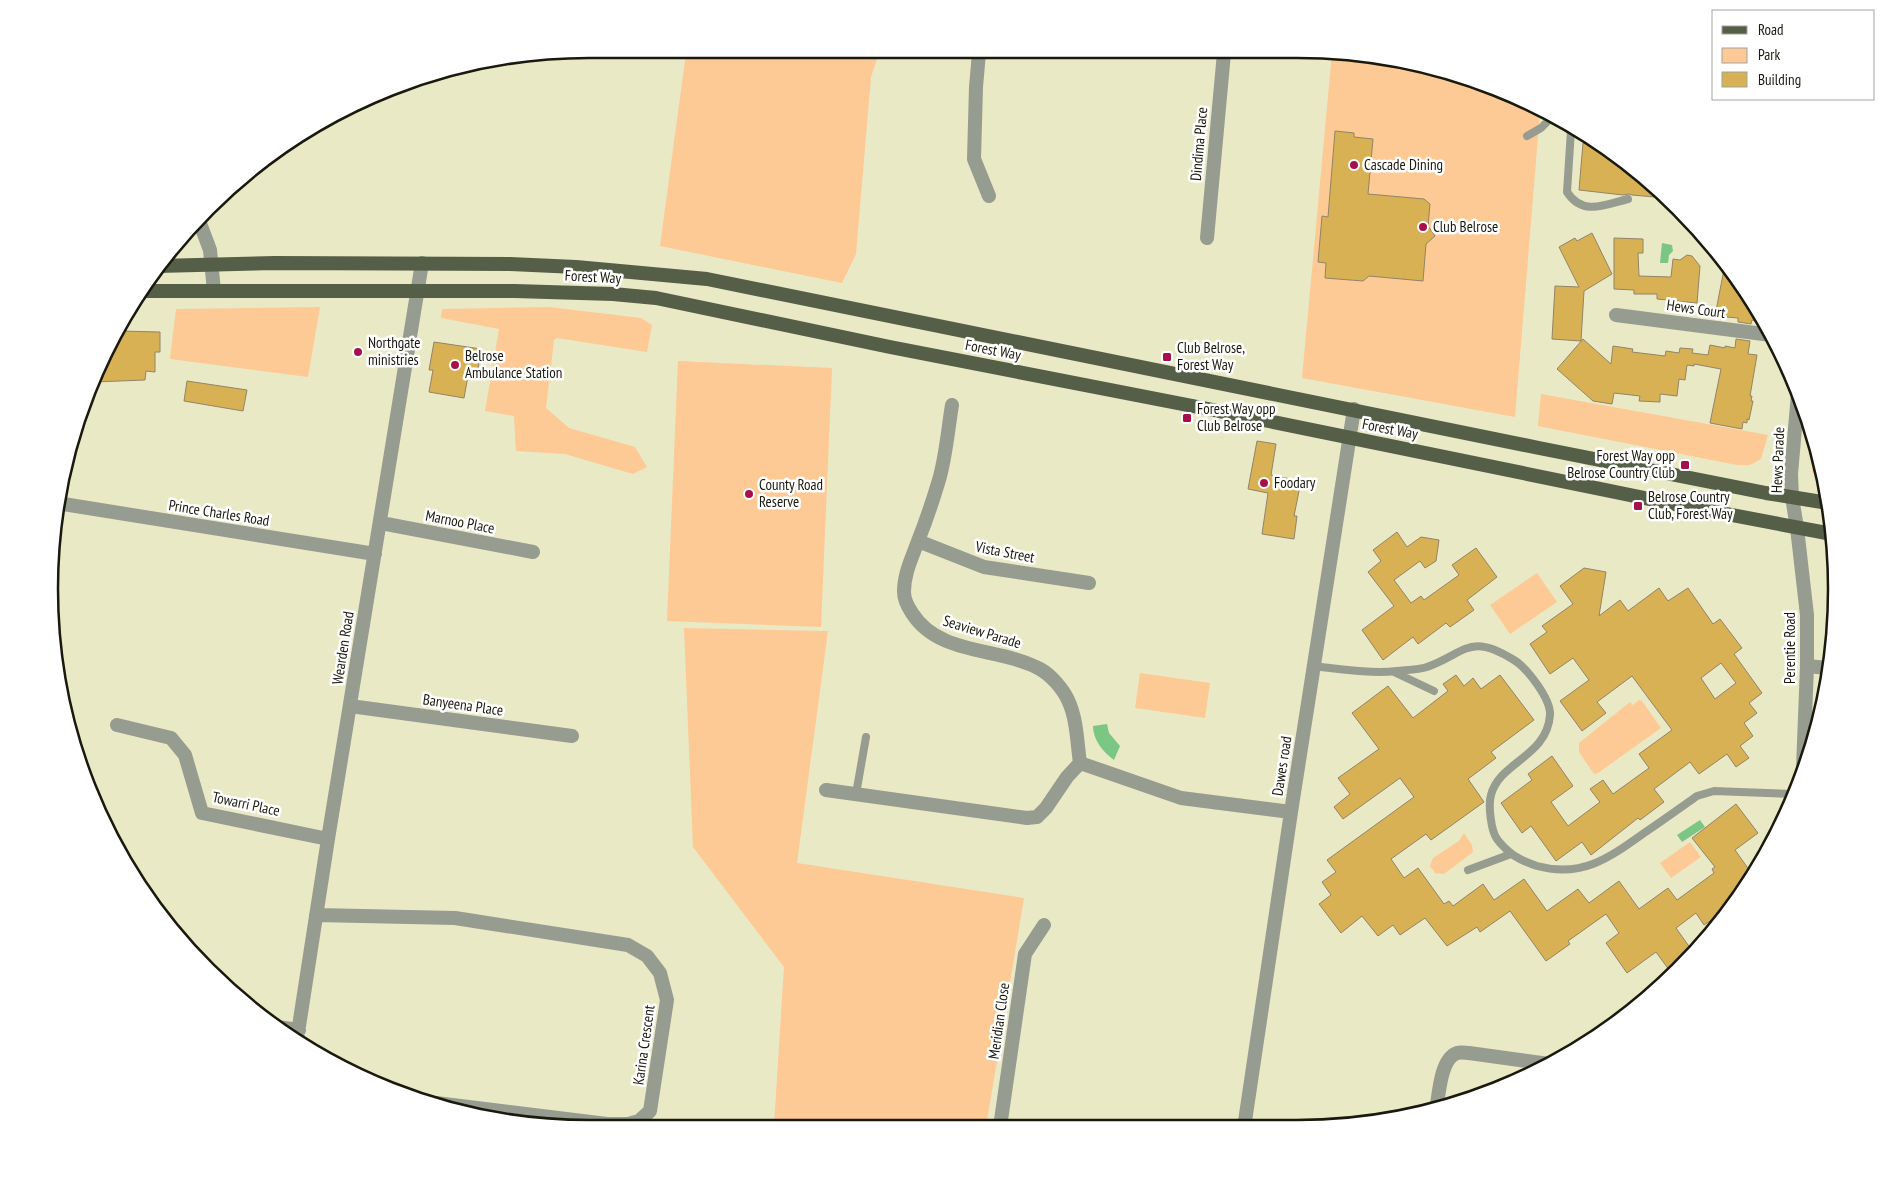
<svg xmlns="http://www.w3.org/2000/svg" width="1885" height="1178" viewBox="0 0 1885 1178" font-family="'PT Sans Narrow',sans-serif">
  <rect width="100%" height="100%" fill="#e9e9c6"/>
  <path fill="#fdc994" d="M 686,53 L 879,53 L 871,77 L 856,254 L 842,283 L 660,246 Z
    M 1332,53 L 1366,53 L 1502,90 L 1540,112 L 1515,417 L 1302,378 Z
    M 320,307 L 308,377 L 170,359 L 176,309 Z
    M 549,307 L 641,318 L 652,325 L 647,352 L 557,338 L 554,340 L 546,408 L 569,428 L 635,447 L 647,467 L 633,474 L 565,454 L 516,451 L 514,416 L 485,411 L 499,329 L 441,318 L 442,309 Z
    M 678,361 L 832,368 L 821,627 L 667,621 Z
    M 1541,394 L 1768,435 L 1761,459 L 1750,465 L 1737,465 L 1538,426 Z
    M 1814,447 L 1815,448 L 1822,476 L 1812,472 Z
    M 1537,573 L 1557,602 L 1510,634 L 1490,605 Z
    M 684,628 L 828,631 L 797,863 L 1024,898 L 986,1127 L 774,1126 L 784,967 L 693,847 Z
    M 1140,673 L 1210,683 L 1205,718 L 1135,708 Z
    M 1639,700 L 1642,701 L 1661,728 L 1598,773 L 1594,774 L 1579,752 L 1579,743 L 1630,702 L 1633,705 Z
    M 1464,833 L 1472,845 L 1473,852 L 1444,874 L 1435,873 L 1430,866 L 1433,858 L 1459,841 Z
    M 1690,842 L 1701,857 L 1671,878 L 1660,863 Z"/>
  <path fill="#7cc684" d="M 1662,243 L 1672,245 L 1673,251 L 1669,255 L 1668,263 L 1660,263 Z
    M 1107,724 L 1109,733 L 1120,746 L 1114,760 C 1103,752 1093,740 1093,726 Z
    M 1700,820 L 1705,827 L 1682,842 L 1677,835 Z"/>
  <path fill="#d8b154" stroke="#928467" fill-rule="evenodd" d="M 1335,131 L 1354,133 L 1354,137 L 1373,139 L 1368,194 L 1424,199 L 1430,204 L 1428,226 L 1435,236 L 1426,244 L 1423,281 L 1369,276 L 1363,281 L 1325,278 L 1326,263 L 1318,262 L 1322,216 L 1328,217 Z
    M 1583,143 L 1596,144 L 1625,160 L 1666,198 L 1632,195 L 1629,194 L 1623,195 L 1579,190 Z
    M 1592,233 L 1612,274 L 1584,291 L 1581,341 L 1552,339 L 1555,286 L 1579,287 L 1559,247 L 1575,238 L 1577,241 Z
    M 1614,238 L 1643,239 L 1643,253 L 1638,253 L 1639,276 L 1671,277 L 1673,259 L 1680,260 L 1687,255 L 1692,256 L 1700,266 L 1697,303 L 1657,299 L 1657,294 L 1634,294 L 1634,290 L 1614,289 Z
    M 1725,264 L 1759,311 L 1757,321 L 1752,320 L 1751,324 L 1738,322 L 1738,318 L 1715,316 Z
    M 119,331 L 160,332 L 160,352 L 155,352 L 155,372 L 146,371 L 145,380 L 94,382 Z
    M 1583,339 L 1611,364 L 1613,346 L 1633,349 L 1632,352 L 1665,356 L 1666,351 L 1679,353 L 1680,348 L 1693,349 L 1692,353 L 1708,355 L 1710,345 L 1725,348 L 1725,346 L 1735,348 L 1736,339 L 1750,341 L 1748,354 L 1757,355 L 1750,396 L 1752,396 L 1751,401 L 1753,401 L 1749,420 L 1747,419 L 1747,423 L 1743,422 L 1742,429 L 1710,423 L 1721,369 L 1694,364 L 1694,366 L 1687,365 L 1685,380 L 1679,379 L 1677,396 L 1660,394 L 1660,402 L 1639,401 L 1640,396 L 1614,393 L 1612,404 L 1593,401 L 1557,369 Z
    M 434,342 L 481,349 L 477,377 L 468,376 L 464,398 L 429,392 L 433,370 L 429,370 Z
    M 187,381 L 247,390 L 243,411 L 184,401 Z
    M 1257,441 L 1276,444 L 1271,475 L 1301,481 L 1294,516 L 1297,516 L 1294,539 L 1262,534 L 1268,493 L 1248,489 Z
    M 1397,532 L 1407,547 L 1421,537 L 1439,540 L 1436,561 L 1425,568 L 1420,561 L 1394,580 L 1411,603 L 1421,596 L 1424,600 L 1459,575 L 1452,565 L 1476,548 L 1497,577 L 1467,600 L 1474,610 L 1450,627 L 1446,623 L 1418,644 L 1413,637 L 1383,660 L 1362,630 L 1394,606 L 1368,572 L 1381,561 L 1373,550 Z
    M 1584,568 L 1606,572 L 1599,616 L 1620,600 L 1628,611 L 1659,588 L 1668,601 L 1688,588 L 1713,624 L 1720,619 L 1742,648 L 1734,654 L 1762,693 L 1749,703 L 1757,713 L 1744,723 L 1753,736 L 1740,746 L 1749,758 L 1736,767 L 1727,754 L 1699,774 L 1690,762 L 1654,789 L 1664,802 L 1640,820 L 1638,818 L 1591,855 L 1582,842 L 1556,861 L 1531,826 L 1522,833 L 1501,803 L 1532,780 L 1528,774 L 1552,756 L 1573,786 L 1551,802 L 1568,826 L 1600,802 L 1590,789 L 1603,780 L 1613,794 L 1649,768 L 1639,754 L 1672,730 L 1632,676 L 1597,702 L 1606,713 L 1582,731 L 1560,701 L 1589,680 L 1573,658 L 1550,674 L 1530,644 L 1547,632 L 1542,626 L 1573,604 L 1560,586 ZM 1721,663 L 1736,683 L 1715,699 L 1701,678 Z
    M 1456,675 L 1464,686 L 1473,678 L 1481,689 L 1500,675 L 1534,720 L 1491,752 L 1496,758 L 1468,779 L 1484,802 L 1431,840 L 1426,834 L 1391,859 L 1404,878 L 1418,868 L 1444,904 L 1449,901 L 1453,906 L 1483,884 L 1494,900 L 1524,879 L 1547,911 L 1578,889 L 1589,903 L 1619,881 L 1639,909 L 1668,888 L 1677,900 L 1714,873 L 1712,869 L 1715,867 L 1692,838 L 1736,804 L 1758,833 L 1735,850 L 1752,874 L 1739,895 L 1726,904 L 1729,908 L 1704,925 L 1696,913 L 1676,928 L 1693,952 L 1672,974 L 1656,952 L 1627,973 L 1606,943 L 1619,933 L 1606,914 L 1568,941 L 1570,944 L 1546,961 L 1510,911 L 1480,932 L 1477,927 L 1447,946 L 1425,918 L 1400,935 L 1393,925 L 1378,936 L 1362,916 L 1341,933 L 1319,904 L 1331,895 L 1322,882 L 1336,872 L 1327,860 L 1414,797 L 1400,778 L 1343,819 L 1334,807 L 1350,794 L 1338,778 L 1379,749 L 1352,713 L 1388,686 L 1413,718 L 1448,691 L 1443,684 Z"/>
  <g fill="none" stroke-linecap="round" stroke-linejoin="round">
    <path stroke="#969c8f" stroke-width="8" d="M 1571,130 L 1567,192 C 1583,217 1607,204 1628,199
      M 1527,136 L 1541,128 L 1551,118
      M 1313,666 C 1340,669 1370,674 1397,671 C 1406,670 1418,670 1427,667 C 1466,653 1469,632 1514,660 C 1527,668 1551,699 1550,715 C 1547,757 1499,762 1491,795 C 1488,805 1491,831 1497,839 C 1499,842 1502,845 1505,848 C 1513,857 1525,862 1537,866 C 1582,878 1609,858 1644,833 C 1662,821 1680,808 1697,796 L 1714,791 L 1793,794
      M 1394,672 L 1434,691
      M 856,794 L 866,737
      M 1468,870 L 1511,854"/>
    <path stroke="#969c8f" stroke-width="14" d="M 979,53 L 976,87 L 974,159 L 989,196
      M 1207,238 L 1224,53
      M 1616,315 L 1771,335
      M 57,503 L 375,554
      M 381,523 L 533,552
      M 1797,528 L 1807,615 L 1807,666 L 1803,768
      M 918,541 L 984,567 L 1089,583
      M 1807,666 L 1828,668
      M 350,706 L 572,736
      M 117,725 L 171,738 L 185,755 L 202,813 L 328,839
      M 1080,763 L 1181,798 L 1291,812
      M 826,790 L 1027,818 L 1037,817 L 1046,808 L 1067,777 L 1080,763 C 1077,742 1077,719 1068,700 C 1063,689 1051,675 1040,669 C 1000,647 939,656 912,613 C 908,607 904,599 904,592 C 904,573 912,558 918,541 C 926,521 933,500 939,480 C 946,456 948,429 952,405
      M 316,915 L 455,918 L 628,945 L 647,956 L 660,973 L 667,1000 L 650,1111 L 639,1121 L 628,1124 L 607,1124 L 436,1103
      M 277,1027 L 299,1030
      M 297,1039 L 328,839 L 422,263
      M 1436,1111 C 1439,1095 1440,1059 1457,1053 C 1461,1052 1466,1053 1469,1053 L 1549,1064
      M 1000,1127 L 1025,954 L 1044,925
      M 1244,1128 L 1291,812 L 1354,409"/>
    <path stroke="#969c8f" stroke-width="14" d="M 198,218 L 210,250 L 214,291
      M 1797,528 L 1792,497 L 1791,474 L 1798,394"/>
    <path stroke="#555f48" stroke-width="14" d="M 158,266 L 275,263 L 510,264 L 576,267 L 707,279 L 1539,448 L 1766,493 L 1828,503
      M 139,291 L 515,291 L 613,294 L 656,298 L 890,347 L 1244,416 L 1679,505 L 1832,534"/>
  </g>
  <g fill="#a6114b" stroke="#fff" stroke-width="2">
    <circle cx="1354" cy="165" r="5"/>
    <circle cx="1423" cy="227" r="5"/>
    <circle cx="358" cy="352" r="5"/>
    <rect x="1162" y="352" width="10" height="10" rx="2.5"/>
    <circle cx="455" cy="365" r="5"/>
    <rect x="1182" y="413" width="10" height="10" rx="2.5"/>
    <rect x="1680" y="460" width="10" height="10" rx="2.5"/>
    <circle cx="1264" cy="483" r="5"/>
    <circle cx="749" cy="494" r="5"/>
    <rect x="1633" y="501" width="10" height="10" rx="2.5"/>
  </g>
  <g text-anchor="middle" stroke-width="5" stroke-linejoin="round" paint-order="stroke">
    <g font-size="15" fill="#19190d" stroke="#fff">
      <text transform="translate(1199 144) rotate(-85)" y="5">Dindima Place</text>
      <text transform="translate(593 277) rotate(3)" y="5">Forest Way</text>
      <text transform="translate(1696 309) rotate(8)" y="5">Hews Court</text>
      <text transform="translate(993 350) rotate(11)" y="5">Forest Way</text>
      <text transform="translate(1390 429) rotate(11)" y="5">Forest Way</text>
      <text transform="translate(1778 460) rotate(-88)" y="5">Hews Parade</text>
      <text transform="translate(219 513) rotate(9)" y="5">Prince Charles Road</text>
      <text transform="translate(460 522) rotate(11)" y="5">Marnoo Place</text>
      <text transform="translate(1005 552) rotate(11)" y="5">Vista Street</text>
      <text transform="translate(982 632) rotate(17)" y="5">Seaview Parade</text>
      <text transform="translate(343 648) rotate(-81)" y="5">Wearden Road</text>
      <text transform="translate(1790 648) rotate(-90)" y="5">Perentie Road</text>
      <text transform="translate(463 705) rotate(8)" y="5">Banyeena Place</text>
      <text transform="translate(1282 766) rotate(-81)" y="5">Dawes road</text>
      <text transform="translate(246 804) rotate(12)" y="5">Towarri Place</text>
      <text transform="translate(999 1021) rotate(-82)" y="5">Meridian Close</text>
      <text transform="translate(644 1045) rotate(-82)" y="5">Karina Crescent</text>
    </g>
    <g font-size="15" fill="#19190d" stroke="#fff" text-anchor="start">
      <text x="1364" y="170">Cascade Dining</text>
      <text x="1433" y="232">Club Belrose</text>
      <text x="368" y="348">Northgate<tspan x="368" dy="17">ministries</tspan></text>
      <text x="1177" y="353">Club Belrose,<tspan x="1177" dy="17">Forest Way</tspan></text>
      <text x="465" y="361">Belrose<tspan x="465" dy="17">Ambulance Station</tspan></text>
      <text x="1197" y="414">Forest Way opp<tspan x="1197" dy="17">Club Belrose</tspan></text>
      <text x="1675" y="461" text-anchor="end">Forest Way opp<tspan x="1675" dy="17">Belrose Country Club</tspan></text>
      <text x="1274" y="488">Foodary</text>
      <text x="759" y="490">County Road<tspan x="759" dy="17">Reserve</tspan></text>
      <text x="1648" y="502">Belrose Country<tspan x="1648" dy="17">Club, Forest Way</tspan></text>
    </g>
  </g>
  <path d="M0 0H1885V1178H0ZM589 58H1297A531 531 0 0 1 1828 589V589A531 531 0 0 1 1297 1120H589A531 531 0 0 1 58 589V589A531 531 0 0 1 589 58Z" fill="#fff" fill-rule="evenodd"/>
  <path fill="none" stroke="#19190d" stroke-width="2.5" d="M589 58H1297A531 531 0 0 1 1828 589V589A531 531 0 0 1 1297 1120H589A531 531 0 0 1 58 589V589A531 531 0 0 1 589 58Z"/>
  <rect x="1712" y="10" width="162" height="90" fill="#ffffff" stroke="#a3a39e"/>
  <rect x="1722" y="26" width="25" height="8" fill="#555f48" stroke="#a3a39e"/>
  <text x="1758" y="35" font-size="15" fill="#19190d">Road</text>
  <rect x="1722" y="48" width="25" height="15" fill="#fdc994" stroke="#a3a39e"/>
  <text x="1758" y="60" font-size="15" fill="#19190d">Park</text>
  <rect x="1722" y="72" width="25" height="15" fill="#d8b154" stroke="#a3a39e"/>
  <text x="1758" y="85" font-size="15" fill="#19190d">Building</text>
</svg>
